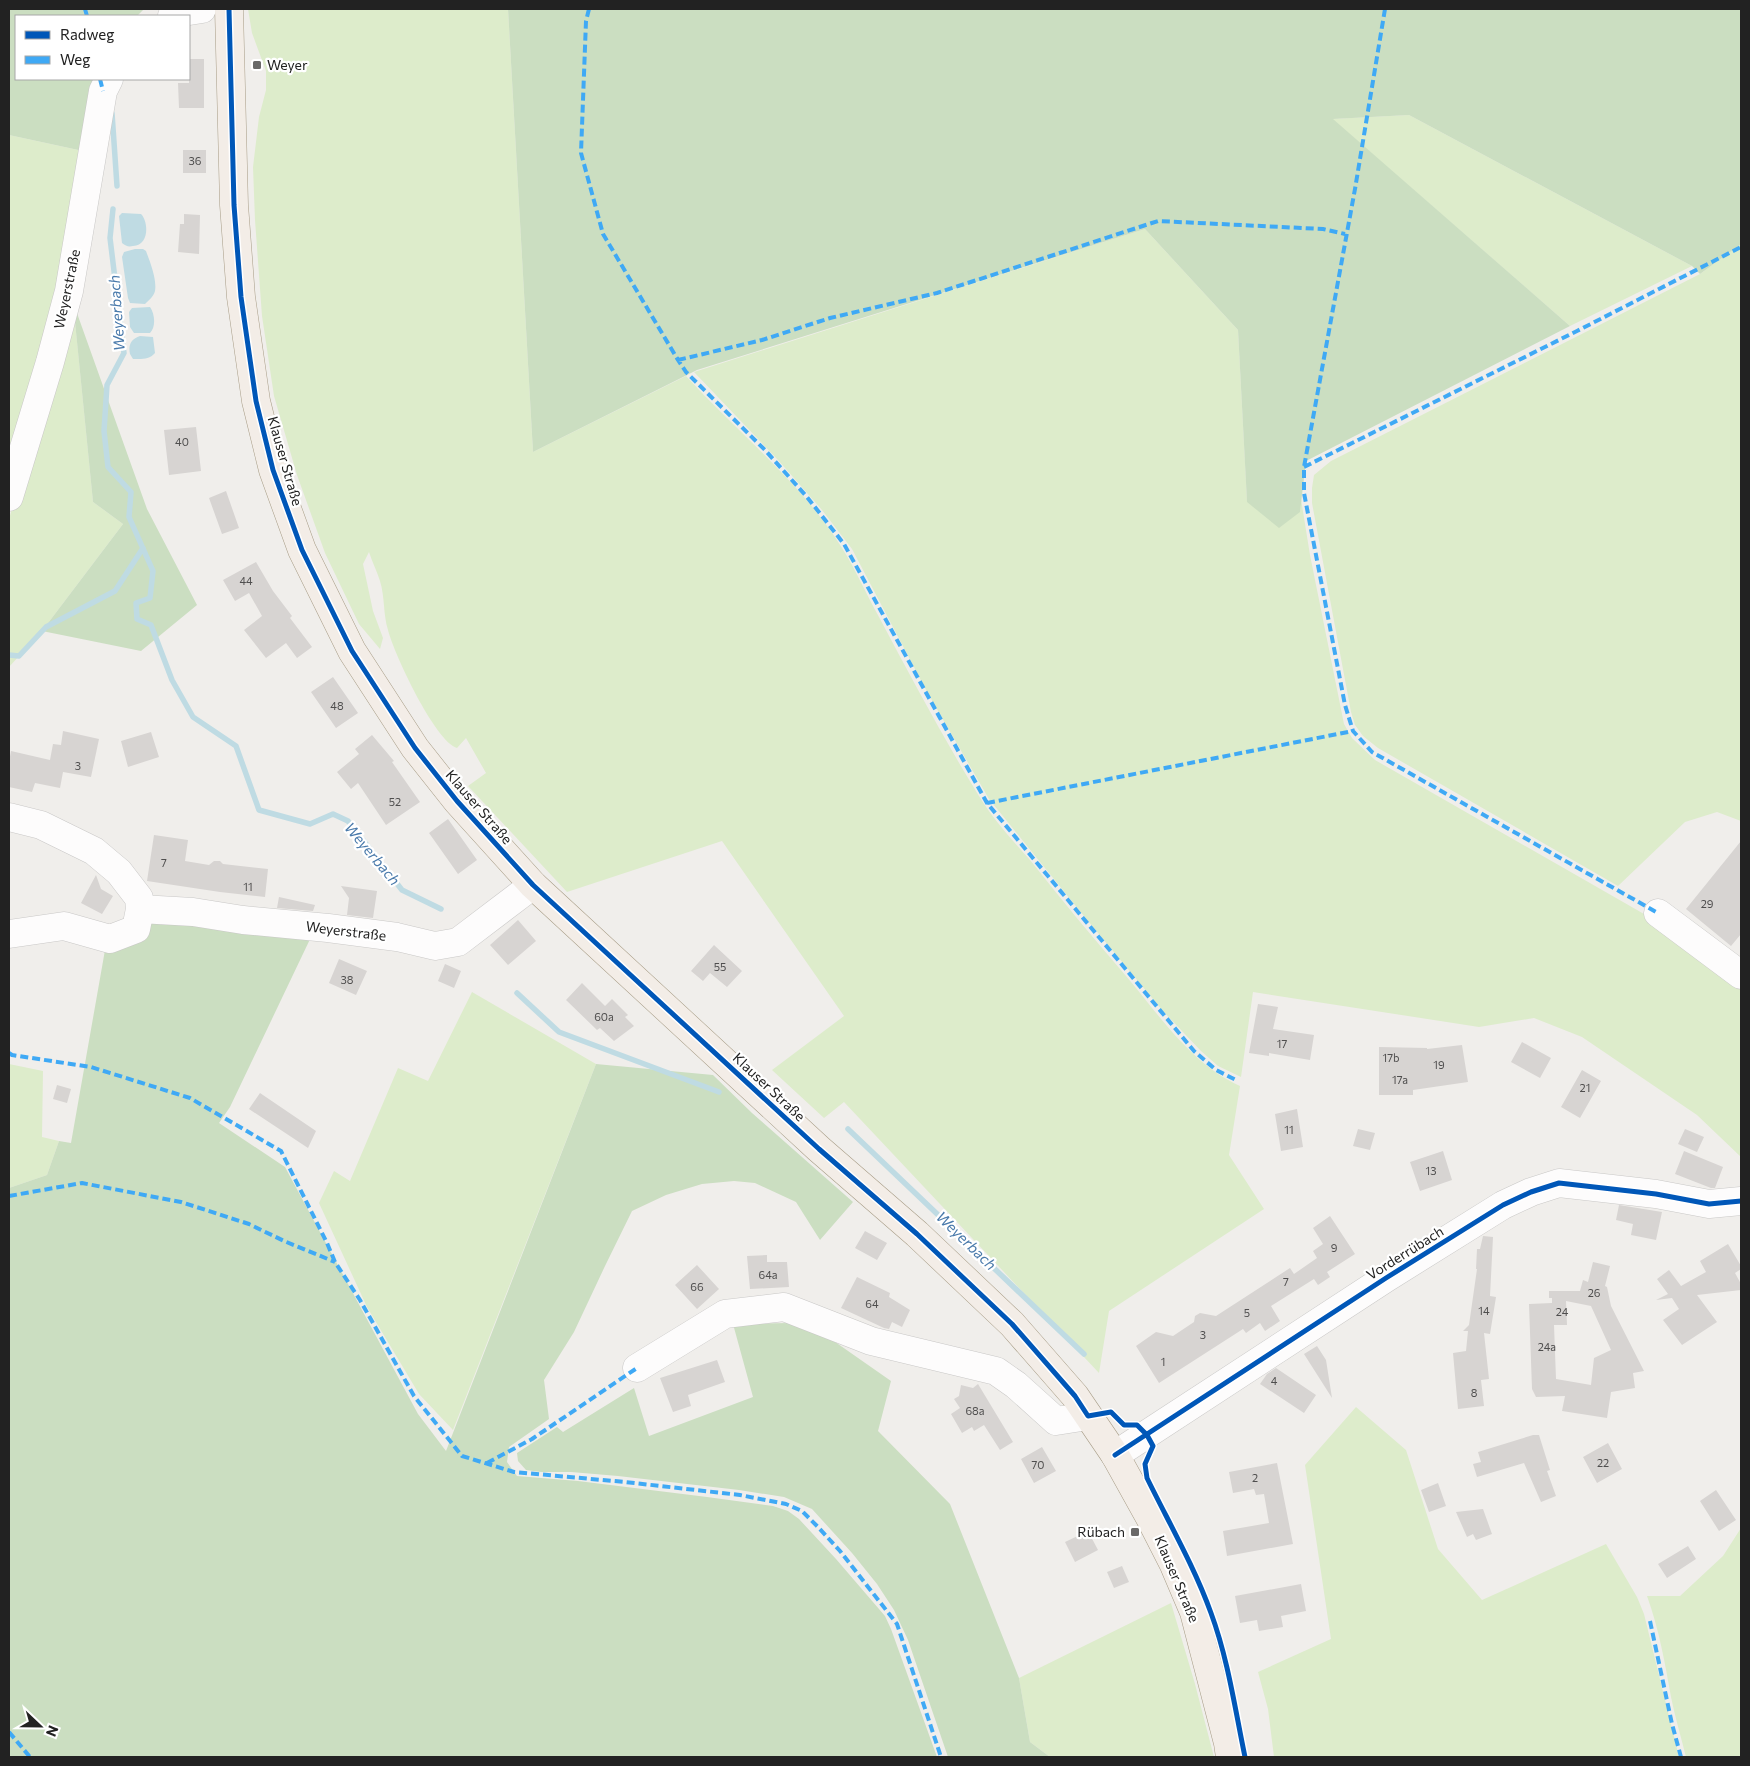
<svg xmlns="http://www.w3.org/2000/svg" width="1750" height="1766" viewBox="0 0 1750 1766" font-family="Commissioner,sans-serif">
  <rect width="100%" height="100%" fill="#f0eeeb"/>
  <path fill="#ddeccb" d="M 248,9 L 508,9 L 533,452 L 686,376 C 738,433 801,482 842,548 C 856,570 866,594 879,617 C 911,677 943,738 979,796 C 993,819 1012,840 1030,860 C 1061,899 1093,938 1126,976 C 1160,1016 1191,1064 1240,1086 L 1229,1155 L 1264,1209 L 1109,1311 L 1099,1373 L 844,1102 L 824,1118 L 772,1070 L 844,1016 L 722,841 L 567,892 L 468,786 L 486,773 L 466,738 L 457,748 C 435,741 394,654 388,630 C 383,614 385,597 380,581 C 377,571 372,562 369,552 L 363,564 L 373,611 L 383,638 L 380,649 L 359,624 L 325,553 L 297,475 L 274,396 L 262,316 L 255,220 L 253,167 L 259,117 L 266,90 L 266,71 L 252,33 Z
    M 1409,115 L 1692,266 L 1570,326 L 1332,119 Z
    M 9,135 L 83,151 L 65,286 L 9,483 Z
    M 1145,229 L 1238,330 L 1247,501 L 1300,512 L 1301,499 L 1310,555 L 1344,724 L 1352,738 L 1375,760 L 1651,918 L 1741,988 L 1741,1157 L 1697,1115 L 1582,1037 L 1534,1018 L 1479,1027 L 1253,992 L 1241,1077 L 1218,1066 L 1201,1051 L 1162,1010 L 1079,910 L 989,799 L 926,690 L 852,549 L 822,510 L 778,460 L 694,372 Z
    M 1741,244 L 1741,821 L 1717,812 L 1685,822 L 1618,886 L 1378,748 L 1363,736 L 1355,725 L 1351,712 L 1312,503 L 1312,488 L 1314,475 L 1331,461 L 1700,274 Z
    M 73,302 L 93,502 L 123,524 L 42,631 L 9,667 L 9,519 Z
    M 472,992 L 596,1064 L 453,1430 L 419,1394 L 367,1307 L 319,1203 L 334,1171 L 350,1181 L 398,1068 L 428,1081 Z
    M 9,1064 L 43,1071 L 42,1137 L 59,1141 L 47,1175 L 9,1188 Z
    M 1356,1407 L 1406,1450 L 1438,1549 L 1482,1600 L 1606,1544 L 1637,1597 L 1644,1614 L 1679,1757 L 1274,1757 L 1268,1709 L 1258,1672 L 1331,1639 L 1305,1465 Z
    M 1741,1528 L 1741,1757 L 1686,1757 C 1681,1737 1675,1717 1671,1697 C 1665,1663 1659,1629 1647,1596 L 1680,1596 L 1723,1556 Z
    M 1171,1603 L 1195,1684 L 1214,1757 L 1050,1757 L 1030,1742 L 1019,1678 Z"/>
  <path fill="#cbdec1" d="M 9,9 L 144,9 L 137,16 L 16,16 L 16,79 L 100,79 L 83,151 L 9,135 Z
    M 508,9 L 1741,9 L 1741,244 L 1700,274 L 1692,266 L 1409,115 L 1333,119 L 1570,326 L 1306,461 L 1300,512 L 1279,528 L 1247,502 L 1238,330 L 1145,229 L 697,370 L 533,452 Z
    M 73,302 L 147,509 L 197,605 L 141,651 L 42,631 L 123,524 L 93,502 Z
    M 141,919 L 312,935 L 230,1107 L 219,1123 L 285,1167 L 418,1414 L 446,1451 L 596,1064 L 713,1075 L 752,1113 L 853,1202 L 820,1240 L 796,1202 L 755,1183 L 734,1181 L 702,1184 L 666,1195 L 632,1211 L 605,1266 L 574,1332 L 544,1380 L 549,1419 L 509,1447 L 507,1462 L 517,1476 L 578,1481 L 707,1497 L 773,1506 L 788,1511 L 799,1519 L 836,1559 L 885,1616 L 891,1629 L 937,1757 L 9,1757 L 9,1188 L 47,1175 L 59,1141 L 71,1143 L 105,950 Z
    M 791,1323 L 828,1337 L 891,1381 L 878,1431 L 950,1504 L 1019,1678 L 1030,1742 L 1050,1757 L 948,1757 L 908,1640 L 894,1610 L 877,1584 L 852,1553 L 812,1509 L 784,1497 L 739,1490 L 618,1476 L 571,1472 L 541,1472 L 526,1470 L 518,1461 L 517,1453 L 557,1427 L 563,1432 L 634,1388 L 649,1436 L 753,1397 L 733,1324 Z"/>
  <path fill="#bfdbe3" d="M 122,213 L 141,214 C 149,222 149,246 133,246 C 128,247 126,246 122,243 L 119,216 Z
    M 135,249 L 143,249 L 146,251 C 150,262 157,279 155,291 C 154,296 149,300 145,304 L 130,303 L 128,298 L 122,257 L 124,252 Z
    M 150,307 C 155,314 156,327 150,333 L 134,333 L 130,327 L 129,312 L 132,308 Z
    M 140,336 L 153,337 L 155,353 C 149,360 142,359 133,359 L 130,354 C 128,345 131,339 140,336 Z"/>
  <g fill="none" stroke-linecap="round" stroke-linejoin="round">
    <path stroke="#bfdbe3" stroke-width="5.5" d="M 112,113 L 117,186
      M 113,209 L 110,238 L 124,353 L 107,385 L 104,431 L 108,467 L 131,492 L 129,517 L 153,571 L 150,598 L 136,603 L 137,619 L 151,625 L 172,680 L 193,717 L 236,746 L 259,810 L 310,824 L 333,814 L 348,821 L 402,890 L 441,909
      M 9,655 L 19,656 L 46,627 L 115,591 L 143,548
      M 517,993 L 559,1032 L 719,1092
      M 848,1129 L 1084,1354"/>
  </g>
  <path fill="#d7d4d2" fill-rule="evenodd" d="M 189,59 L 204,59 L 204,108 L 179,108 L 178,83 L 189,83 Z
    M 183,150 L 206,150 L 206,173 L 183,173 Z
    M 184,214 L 200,215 L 199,254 L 178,252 L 180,224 L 184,224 Z
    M 196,427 L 201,471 L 169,475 L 164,430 Z
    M 226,491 L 239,528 L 222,534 L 209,498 Z
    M 256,562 L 273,591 L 292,616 L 290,618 L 312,647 L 297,658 L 286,643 L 266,658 L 244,630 L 262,616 L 249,593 L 235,601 L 223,580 Z
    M 333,677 L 358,713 L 336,728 L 311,692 Z
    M 63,731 L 99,739 L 91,777 L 63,772 L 60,788 L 35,783 L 32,792 L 9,787 L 9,762 L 11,751 L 50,760 L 53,744 L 61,745 Z
    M 151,732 L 159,757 L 128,767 L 121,741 Z
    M 372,735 L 394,761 L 392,762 L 420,802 L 386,825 L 358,783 L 351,789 L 337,772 L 359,754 L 355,749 Z
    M 448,819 L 477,860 L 458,874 L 429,833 Z
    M 154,835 L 188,840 L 185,861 L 209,865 L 214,861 L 220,861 L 223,864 L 268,869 L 265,897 L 220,892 L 147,881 Z
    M 1741,841 L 1741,934 L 1731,946 L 1686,909 Z
    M 96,875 L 101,889 L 113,896 L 102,914 L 81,903 Z
    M 341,886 L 377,891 L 373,918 L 347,915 L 349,898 Z
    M 279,897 L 315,905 L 313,911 L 277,908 Z
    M 518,920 L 536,941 L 508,965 L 490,945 Z
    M 714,945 L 742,971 L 727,987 L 710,973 L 703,981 L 691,971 Z
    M 339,959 L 367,971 L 356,995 L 329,983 Z
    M 445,964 L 461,971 L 454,988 L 438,981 Z
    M 582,983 L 605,1006 L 612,999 L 628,1015 L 625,1017 L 634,1026 L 614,1041 L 600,1028 L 597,1030 L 566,1000 Z
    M 1258,1004 L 1278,1007 L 1273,1029 L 1314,1035 L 1310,1060 L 1269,1053 L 1269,1056 L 1249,1053 Z
    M 1522,1042 L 1551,1058 L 1540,1078 L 1511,1062 Z
    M 1462,1045 L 1468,1082 L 1413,1090 L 1413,1095 L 1379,1095 L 1379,1047 L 1427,1048 L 1427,1049 Z
    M 1582,1070 L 1601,1081 L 1580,1118 L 1561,1107 Z
    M 57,1085 L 71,1089 L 67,1103 L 53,1099 Z
    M 260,1093 L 316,1131 L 308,1148 L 249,1109 Z
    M 1297,1109 L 1303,1147 L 1281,1151 L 1275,1114 Z
    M 1358,1129 L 1375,1133 L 1370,1150 L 1353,1146 Z
    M 1685,1129 L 1704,1137 L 1697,1152 L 1678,1144 Z
    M 1443,1151 L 1452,1180 L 1420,1191 L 1410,1162 Z
    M 1684,1151 L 1723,1167 L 1715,1188 L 1711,1188 L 1675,1174 Z
    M 1619,1205 L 1662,1212 L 1656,1240 L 1631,1235 L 1633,1224 L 1616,1220 Z
    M 1330,1216 L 1355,1254 L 1327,1272 L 1330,1277 L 1318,1285 L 1314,1279 L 1271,1306 L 1280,1321 L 1265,1331 L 1260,1323 L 1246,1333 L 1243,1329 L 1159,1383 L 1136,1346 L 1156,1332 L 1173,1336 L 1194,1322 L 1195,1316 L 1200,1313 L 1216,1316 L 1290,1268 L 1294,1274 L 1317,1258 L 1313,1251 L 1323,1244 L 1313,1228 Z
    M 865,1231 L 887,1243 L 877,1260 L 855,1248 Z
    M 1483,1236 L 1493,1237 L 1490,1296 L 1496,1297 L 1490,1334 L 1484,1333 L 1489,1379 L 1481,1380 L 1484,1406 L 1458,1409 L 1453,1353 L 1466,1351 L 1468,1331 L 1463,1331 L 1469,1325 L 1477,1269 L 1476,1269 L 1477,1249 L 1480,1249 Z
    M 1728,1244 L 1741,1266 L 1741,1269 L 1735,1273 L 1741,1284 L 1741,1290 L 1697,1295 L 1717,1322 L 1682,1345 L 1663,1320 L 1679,1309 L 1672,1298 L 1656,1300 L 1668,1294 L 1657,1279 L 1669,1270 L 1681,1286 L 1706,1272 L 1700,1261 Z
    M 767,1255 L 767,1262 L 787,1262 L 789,1287 L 750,1289 L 747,1256 Z
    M 1593,1262 L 1610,1266 L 1605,1286 L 1607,1287 L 1611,1306 L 1644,1371 L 1633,1373 L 1635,1388 L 1611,1392 L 1607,1418 L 1562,1411 L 1565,1396 L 1536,1397 L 1532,1389 L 1529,1304 L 1552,1303 L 1552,1298 L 1549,1298 L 1549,1291 L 1580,1291 L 1583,1280 L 1588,1282 ZM 1566,1301 L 1591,1306 L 1611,1350 L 1594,1358 L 1591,1385 L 1556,1379 L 1554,1325 L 1567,1325 Z
    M 697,1265 L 719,1289 L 697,1309 L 675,1285 Z
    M 857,1277 L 890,1293 L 889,1297 L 910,1310 L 902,1327 L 892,1322 L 889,1329 L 884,1328 L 841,1308 Z
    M 1317,1346 L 1326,1360 L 1332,1398 L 1304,1354 Z
    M 717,1360 L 725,1382 L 688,1395 L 691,1406 L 673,1412 L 660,1378 Z
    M 1276,1368 L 1316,1395 L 1304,1413 L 1260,1384 L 1267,1374 Z
    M 978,1384 L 1013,1442 L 1000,1450 L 984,1425 L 974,1431 L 972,1427 L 962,1433 L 951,1414 L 960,1408 L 954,1399 L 959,1396 L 961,1385 L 973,1388 Z
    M 1533,1435 L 1539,1435 L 1550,1470 L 1547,1471 L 1556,1496 L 1541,1502 L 1524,1463 L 1477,1477 L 1473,1464 L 1481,1462 L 1478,1452 Z
    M 1608,1443 L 1622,1469 L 1597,1483 L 1583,1457 Z
    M 1042,1447 L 1056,1471 L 1034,1483 L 1021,1459 Z
    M 1277,1463 L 1293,1544 L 1227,1556 L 1223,1531 L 1269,1523 L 1264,1494 L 1256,1495 L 1254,1489 L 1233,1493 L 1229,1472 Z
    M 1438,1483 L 1446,1506 L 1429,1512 L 1421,1490 Z
    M 1716,1490 L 1736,1520 L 1719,1531 L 1700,1501 Z
    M 1483,1509 L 1492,1534 L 1476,1540 L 1473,1534 L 1467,1537 L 1456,1512 Z
    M 1088,1531 L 1098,1550 L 1075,1562 L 1065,1542 Z
    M 1688,1546 L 1696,1559 L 1667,1578 L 1658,1564 Z
    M 1122,1566 L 1129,1582 L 1114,1588 L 1107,1572 Z
    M 1301,1584 L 1306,1611 L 1281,1616 L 1283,1627 L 1259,1631 L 1257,1620 L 1240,1623 L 1235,1596 Z"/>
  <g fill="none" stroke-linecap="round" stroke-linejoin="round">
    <g stroke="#c9c8c7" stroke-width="29">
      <path id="minor" d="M 172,16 L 183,12 L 202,9
        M 9,497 L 50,362 L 69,291 L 103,91 L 109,79
        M 9,817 L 41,825 L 94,851 L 119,872 L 139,898 L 140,909 L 193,912 L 243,920 L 328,928 L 397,937 L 435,946 L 458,942 L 533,885
        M 1658,913 L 1741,975
        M 9,934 L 64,926 L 110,939 L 136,929 L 140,909
        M 637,1368 L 725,1314 L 784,1307 L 871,1341 L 996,1371 L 1016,1385 L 1056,1421 L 1088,1416
        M 1115,1455 L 1386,1278 L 1503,1205 L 1531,1192 L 1559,1183 L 1656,1194 L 1709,1204 L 1741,1201"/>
    </g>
    <g stroke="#a79c86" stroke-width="29">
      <path id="major" d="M 229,9 L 234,205 L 241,297 L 256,401 L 273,470 L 302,550 L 352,651 L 415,748 L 457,801 L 533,885 L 819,1149 L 917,1234 L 1012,1324 L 1075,1396 L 1115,1455 L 1150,1518 L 1174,1565 L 1194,1612 L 1228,1743 L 1230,1757"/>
    </g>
    <use href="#minor" stroke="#fdfcfc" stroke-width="28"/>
    <use href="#major" stroke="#f3ede7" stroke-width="28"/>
    <path stroke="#3fa9f5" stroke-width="4" stroke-dasharray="8 4" stroke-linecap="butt" d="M 85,9 L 87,16
      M 589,9 L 586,21 L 581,153 L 603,234 L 678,360 L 686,372 L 765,450 L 807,497 L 844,544 L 987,803 L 1194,1051 L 1216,1070 L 1236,1080
      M 1385,9 L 1355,189 L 1304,467 L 1304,493 L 1345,705 L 1353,731 L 1372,752 L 1658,913
      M 100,79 L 103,91
      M 678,360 L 762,340 L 830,318 L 937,293 L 1158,221 L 1323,229 L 1345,234
      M 1304,467 L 1577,331 L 1741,247
      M 987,803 L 1353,731
      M 9,1053 L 12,1055 L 91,1067 L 190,1098 L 281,1151 L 327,1243 L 335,1262 L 360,1300 L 414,1396 L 462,1456 L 514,1472 L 625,1482 L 740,1495 L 786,1504 L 802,1511 L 818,1527 L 840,1551 L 897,1624 L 941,1757
      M 9,1196 L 82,1183 L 181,1202 L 249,1224 L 284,1241 L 335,1262
      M 487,1463 L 532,1439 L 637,1368
      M 1650,1621 L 1672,1724 L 1681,1757
      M 9,1732 L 30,1757"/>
    <g stroke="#fff" stroke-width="8">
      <path id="cycleway" d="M 229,9 L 234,205 L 241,297 L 256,401 L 273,470 L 302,550 L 352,651 L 415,748 L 457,801 L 533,885 L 819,1149 L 917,1234 L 1012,1324 L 1075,1396 L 1088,1416 L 1111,1412 L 1124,1425 L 1137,1425 L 1147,1435 L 1153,1446 L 1145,1464 L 1147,1478 C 1169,1523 1194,1566 1211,1613 C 1228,1659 1235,1709 1245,1757
        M 1115,1455 L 1386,1278 L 1503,1205 L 1531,1192 L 1559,1183 L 1656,1194 L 1709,1204 L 1741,1201"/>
    </g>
    <use href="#cycleway" stroke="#0057b8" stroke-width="5"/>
  </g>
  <g fill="#6a6968" stroke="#fff" stroke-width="2">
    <rect x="252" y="60" width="10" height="10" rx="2.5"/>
    <rect x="1130" y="1527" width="10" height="10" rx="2.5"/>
  </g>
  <g text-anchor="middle" stroke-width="4.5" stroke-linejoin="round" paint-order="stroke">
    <g font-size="11" fill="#4f4e4e">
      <text x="195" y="165">36</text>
      <text x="182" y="446">40</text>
      <text x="246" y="585">44</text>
      <text x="337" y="710">48</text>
      <text x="78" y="770">3</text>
      <text x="395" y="806">52</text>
      <text x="164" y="867">7</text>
      <text x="248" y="891">11</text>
      <text x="1707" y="908">29</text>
      <text x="720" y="971">55</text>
      <text x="347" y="984">38</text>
      <text x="604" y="1021">60a</text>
      <text x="1282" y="1048">17</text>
      <text x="1391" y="1062">17b</text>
      <text x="1439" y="1069">19</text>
      <text x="1400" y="1084">17a</text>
      <text x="1585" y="1092">21</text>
      <text x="1289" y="1134">11</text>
      <text x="1431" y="1175">13</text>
      <text x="1334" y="1252">9</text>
      <text x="768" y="1279">64a</text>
      <text x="1286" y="1286">7</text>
      <text x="697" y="1291">66</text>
      <text x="1594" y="1297">26</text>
      <text x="872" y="1308">64</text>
      <text x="1484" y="1315">14</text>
      <text x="1562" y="1316">24</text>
      <text x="1247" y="1317">5</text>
      <text x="1203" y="1339">3</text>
      <text x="1547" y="1351">24a</text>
      <text x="1163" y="1366">1</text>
      <text x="1274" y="1385">4</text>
      <text x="1474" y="1397">8</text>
      <text x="975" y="1415">68a</text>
      <text x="1603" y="1467">22</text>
      <text x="1038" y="1469">70</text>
      <text x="1255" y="1482">2</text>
    </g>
    <g font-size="14" fill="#222" stroke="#fff" text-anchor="start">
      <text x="267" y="70">Weyer</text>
      <text x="1125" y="1537" text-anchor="end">Rübach</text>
    </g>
    <g font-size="14" fill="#222" stroke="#fff">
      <text transform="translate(67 289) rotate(-78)" y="5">Weyerstraße</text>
      <text transform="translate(285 461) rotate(74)" y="5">Klauser Straße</text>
      <text transform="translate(479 807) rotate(49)" y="5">Klauser Straße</text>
      <text transform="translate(346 931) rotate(7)" y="5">Weyerstraße</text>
      <text transform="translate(769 1087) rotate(43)" y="5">Klauser Straße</text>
      <text transform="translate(1405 1253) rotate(-32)" y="5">Vorderrübach</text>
      <text transform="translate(1177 1579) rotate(67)" y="5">Klauser Straße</text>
    </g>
    <g font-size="15" font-style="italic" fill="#4a7aab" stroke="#fff">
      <text transform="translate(117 313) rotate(-94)" y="5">Weyerbach</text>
      <text transform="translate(372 854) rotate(50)" y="5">Weyerbach</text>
      <text transform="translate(966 1241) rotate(44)" y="5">Weyerbach</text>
    </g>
  </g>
  <rect width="1750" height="1766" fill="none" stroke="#222222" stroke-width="20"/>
  <rect x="15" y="15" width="175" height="65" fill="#ffffff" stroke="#a7a7a7"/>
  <rect x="25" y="31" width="25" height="8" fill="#0057b8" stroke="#a7a7a7"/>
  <text x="60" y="40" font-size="15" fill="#222222">Radweg</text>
  <rect x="25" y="56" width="25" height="8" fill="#3fa9f5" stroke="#a7a7a7"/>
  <text x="60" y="65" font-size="15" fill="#222222">Weg</text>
  <g transform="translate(40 1726) rotate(112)" stroke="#ffffff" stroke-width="4" paint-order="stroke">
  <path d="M0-4L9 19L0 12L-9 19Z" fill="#222222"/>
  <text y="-8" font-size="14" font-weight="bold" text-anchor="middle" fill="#222222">N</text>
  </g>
</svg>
